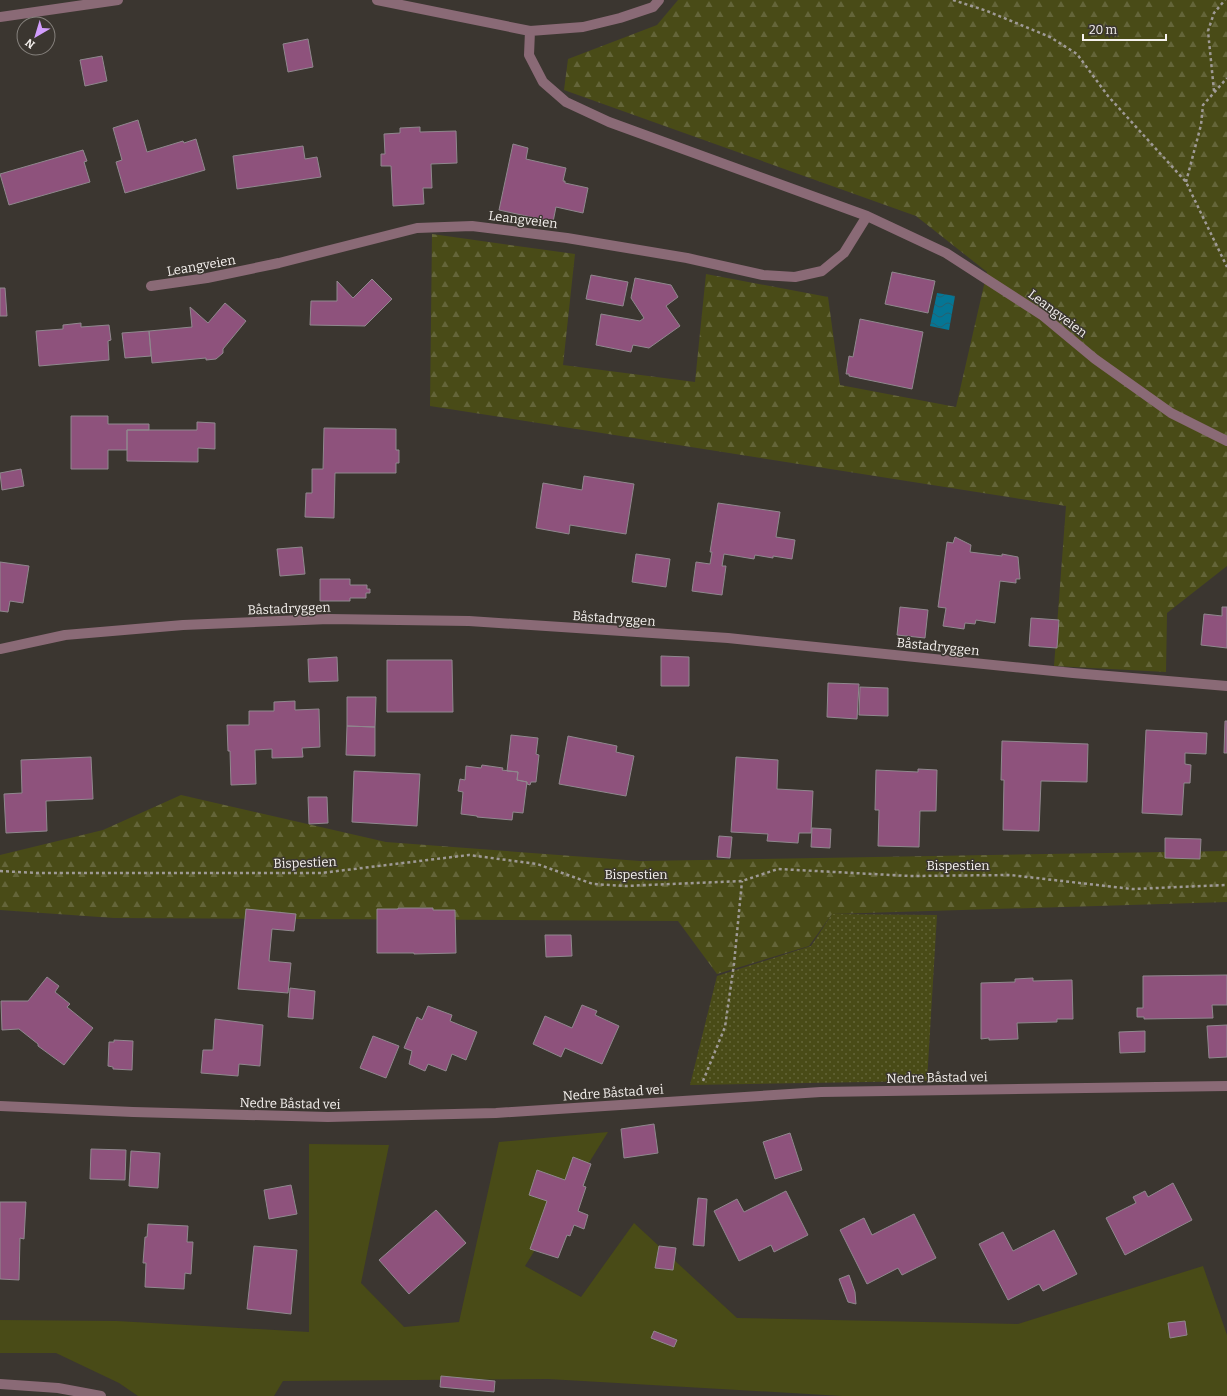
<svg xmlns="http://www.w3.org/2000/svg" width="1227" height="1396" viewBox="0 0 1227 1396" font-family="Bitter,serif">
  <defs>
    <pattern id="forest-firs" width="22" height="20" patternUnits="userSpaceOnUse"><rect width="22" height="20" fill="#494b17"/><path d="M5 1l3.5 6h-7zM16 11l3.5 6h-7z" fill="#646539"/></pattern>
    <pattern id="park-dots" width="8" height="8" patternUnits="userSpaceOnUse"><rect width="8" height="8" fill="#494b17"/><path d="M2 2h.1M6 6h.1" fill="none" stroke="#646539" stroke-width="1.8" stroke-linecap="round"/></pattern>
    <pattern id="water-waves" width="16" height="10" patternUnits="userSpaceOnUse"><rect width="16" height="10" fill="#057695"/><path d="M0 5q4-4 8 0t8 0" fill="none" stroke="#285f6e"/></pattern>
  </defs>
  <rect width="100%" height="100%" fill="#3b3630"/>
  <path fill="#494b17" d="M 608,1132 L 525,1266 L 581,1297 L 634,1223 L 737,1318 L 1018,1324 L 1203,1266 L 1227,1335 L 1227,1396 L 842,1396 L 548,1379 L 283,1381 L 274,1396 L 138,1396 L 119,1383 L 56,1353 L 0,1353 L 0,1320 L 117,1321 L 309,1332 L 309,1144 L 389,1145 L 361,1283 L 404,1327 L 459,1322 L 499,1142 Z"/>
  <path fill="url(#forest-firs)" d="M 678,0 L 1227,0 L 1227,566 L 1167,613 L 1166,672 L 1054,666 L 1066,506 L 430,406 L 432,234 L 575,254 L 563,365 L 695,382 L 706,274 L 828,297 L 840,385 L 956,407 L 987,272 L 916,216 L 564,90 L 568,59 L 657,25 Z
    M 181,795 L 386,842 L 640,861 L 1227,851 L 1227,902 L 832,914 L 809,946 L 717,974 L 678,921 L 114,918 L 0,910 L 0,855 L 103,830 Z"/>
  <path fill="url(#park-dots)" d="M 832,914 L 937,915 L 927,1081 L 690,1085 L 717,976 L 811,946 Z"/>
  <path fill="url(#water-waves)" d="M 937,293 L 955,296 L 949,330 L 930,326 Z"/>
  <path fill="#8e527c" stroke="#90888e" d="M 308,39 L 313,67 L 288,72 L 283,44 Z
    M 102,56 L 107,81 L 85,86 L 80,60 Z
    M 138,120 L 147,152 L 183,141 L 184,143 L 196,139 L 205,170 L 125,193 L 116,162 L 122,160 L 113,128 Z
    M 420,127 L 420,132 L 456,131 L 457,163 L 431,164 L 432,188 L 423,188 L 424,204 L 393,206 L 391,166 L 381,166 L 381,154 L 385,154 L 384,134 L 400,133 L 400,128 Z
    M 513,144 L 528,148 L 526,159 L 566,168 L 563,181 L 565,181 L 565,183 L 588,188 L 583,213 L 556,207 L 553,222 L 499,210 Z
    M 303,146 L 305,159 L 317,157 L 321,177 L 237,189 L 233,156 Z
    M 83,150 L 87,161 L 84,162 L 90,182 L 9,205 L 0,174 Z
    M 892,272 L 935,281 L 928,313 L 885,304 Z
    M 591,275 L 628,282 L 623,306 L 586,299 Z
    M 635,278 L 671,285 L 678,297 L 666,306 L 680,326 L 649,348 L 633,345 L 631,352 L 596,345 L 601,314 L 640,321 L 644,318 L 631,298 Z
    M 372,279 L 392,299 L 365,326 L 310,325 L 311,301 L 337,301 L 337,281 L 353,298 Z
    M 0,288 L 5,288 L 7,316 L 0,316 Z
    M 225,303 L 246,321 L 223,349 L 223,353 L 216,359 L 206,360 L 206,358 L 152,363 L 149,331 L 192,327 L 190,307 L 208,323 Z
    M 860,319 L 923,332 L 912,389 L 849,376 L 849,374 L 846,374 L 849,356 L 853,357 Z
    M 81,323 L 81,327 L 109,325 L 111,340 L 108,341 L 109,360 L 39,366 L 36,331 L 63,329 L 63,325 Z
    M 149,331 L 151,356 L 125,358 L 122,333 Z
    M 71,416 L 108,416 L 108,424 L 149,424 L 149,430 L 127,430 L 127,450 L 108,450 L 108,469 L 71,469 Z
    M 197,422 L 215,423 L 215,449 L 198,448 L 198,462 L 127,461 L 127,430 L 197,430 Z
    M 324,428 L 396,429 L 396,450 L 399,450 L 399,463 L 396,463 L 396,473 L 335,473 L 334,518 L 305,517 L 306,493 L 312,493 L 312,469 L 323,469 Z
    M 21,469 L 24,486 L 2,490 L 0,473 Z
    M 584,476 L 634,484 L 626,534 L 570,525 L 569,534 L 536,528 L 543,483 L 582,490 Z
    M 718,503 L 780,512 L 776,537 L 795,540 L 792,559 L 773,556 L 773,558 L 755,555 L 754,559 L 724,554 L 722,566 L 726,566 L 722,595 L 692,591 L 696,562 L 710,564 L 712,552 L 710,552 Z
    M 955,537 L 971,545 L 970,552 L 1002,556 L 1002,554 L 1018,557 L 1020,579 L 1016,579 L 1016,583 L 1000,581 L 995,623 L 976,620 L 975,624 L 965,623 L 964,629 L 943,626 L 946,608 L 938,607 L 947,542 L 953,543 Z
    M 302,547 L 305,574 L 280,576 L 277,549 Z
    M 636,554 L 670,559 L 666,587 L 632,582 Z
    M 0,562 L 29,566 L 23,603 L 10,601 L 8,612 L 0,611 Z
    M 320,579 L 350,579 L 350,585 L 367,585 L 367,589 L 370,589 L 370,593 L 366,593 L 366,598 L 350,598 L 350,601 L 320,601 Z
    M 900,607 L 928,610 L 925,638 L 897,635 Z
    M 1222,607 L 1227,607 L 1227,648 L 1201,645 L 1204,614 L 1222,616 Z
    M 1031,618 L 1059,620 L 1057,648 L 1029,646 Z
    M 661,656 L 689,657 L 689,686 L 661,686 Z
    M 337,657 L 338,681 L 309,682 L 308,659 Z
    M 387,660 L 452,660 L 453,712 L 387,712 Z
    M 828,683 L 859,684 L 857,719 L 827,717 Z
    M 860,687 L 888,688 L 888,716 L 859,715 Z
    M 347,697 L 376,697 L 375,727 L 347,726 Z
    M 295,701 L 295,710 L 319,709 L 320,747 L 302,748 L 303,757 L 272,758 L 272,749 L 255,750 L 256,784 L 231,785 L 230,751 L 228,751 L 227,725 L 249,725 L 249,711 L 274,711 L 274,702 Z
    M 1225,721 L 1227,721 L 1227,753 L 1224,753 Z
    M 347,726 L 375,727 L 375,756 L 346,755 Z
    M 1146,730 L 1207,733 L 1206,754 L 1185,753 L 1185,764 L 1191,765 L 1190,783 L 1184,783 L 1182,815 L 1142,813 Z
    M 511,735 L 538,738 L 536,754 L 539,755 L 536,782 L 531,782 L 530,785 L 527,784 L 527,782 L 517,780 L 518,772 L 507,771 Z
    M 568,736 L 617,746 L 616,752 L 634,756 L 626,796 L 559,784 Z
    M 1002,741 L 1088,744 L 1087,782 L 1041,781 L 1039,831 L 1003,830 L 1004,780 L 1001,780 Z
    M 91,757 L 93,799 L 46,801 L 47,831 L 6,833 L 4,794 L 22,793 L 21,760 Z
    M 736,757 L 778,760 L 777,789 L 813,791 L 811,833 L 799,833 L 798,843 L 767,841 L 768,834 L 731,832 Z
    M 482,765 L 503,768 L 502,770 L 518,772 L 517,780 L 527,782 L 523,813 L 513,812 L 512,820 L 477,817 L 477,816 L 461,814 L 463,792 L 458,791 L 460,779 L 465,780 L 466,766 L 481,768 Z
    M 918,769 L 937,770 L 936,811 L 920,811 L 919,847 L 878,846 L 879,810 L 875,810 L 876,770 L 918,772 Z
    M 354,771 L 420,774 L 417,826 L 352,822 Z
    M 308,797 L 327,797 L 328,823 L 309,824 Z
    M 812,828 L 831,829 L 830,848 L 811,847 Z
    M 719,836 L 732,837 L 730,858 L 717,857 Z
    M 1165,838 L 1201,839 L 1200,859 L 1165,858 Z
    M 398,908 L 433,908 L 433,910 L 455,910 L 456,953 L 414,954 L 414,953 L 377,953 L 377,909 L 398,909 Z
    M 246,909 L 296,914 L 294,931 L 272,929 L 269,961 L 291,963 L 288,993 L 238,989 Z
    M 545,935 L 571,935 L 572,956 L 546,957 Z
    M 1227,975 L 1227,1005 L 1212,1005 L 1213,1018 L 1144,1019 L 1144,1017 L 1137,1017 L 1137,1008 L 1143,1008 L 1143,976 Z
    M 47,977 L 59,986 L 55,992 L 70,1004 L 67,1007 L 93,1028 L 64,1065 L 38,1046 L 38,1044 L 19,1029 L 2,1030 L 1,1001 L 28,1001 Z
    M 1033,978 L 1033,981 L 1072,980 L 1073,1019 L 1057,1019 L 1057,1022 L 1017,1023 L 1018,1039 L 989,1040 L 989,1038 L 981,1039 L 981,983 L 1015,982 L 1015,979 Z
    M 290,988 L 315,991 L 313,1019 L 288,1017 Z
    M 582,1005 L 597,1011 L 595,1015 L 619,1026 L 602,1064 L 565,1048 L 561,1057 L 533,1044 L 545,1016 L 572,1028 Z
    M 428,1006 L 452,1015 L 450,1021 L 477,1032 L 466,1060 L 452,1054 L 446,1071 L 428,1064 L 425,1071 L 409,1064 L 412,1051 L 404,1048 L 417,1017 L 422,1020 Z
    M 215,1019 L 263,1025 L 260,1066 L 239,1064 L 238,1076 L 201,1073 L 203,1050 L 213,1050 Z
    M 1227,1025 L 1227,1057 L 1209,1058 L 1207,1026 Z
    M 1145,1031 L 1145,1052 L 1120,1053 L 1119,1032 Z
    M 373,1036 L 399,1046 L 386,1078 L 360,1068 Z
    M 114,1040 L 133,1041 L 132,1070 L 113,1069 L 113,1067 L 108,1066 L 109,1042 L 114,1042 Z
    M 654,1124 L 658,1153 L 624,1158 L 621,1129 Z
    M 790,1133 L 802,1170 L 775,1179 L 763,1142 Z
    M 91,1149 L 126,1150 L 125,1180 L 90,1179 Z
    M 131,1151 L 160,1153 L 158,1188 L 129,1186 Z
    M 573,1157 L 591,1164 L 583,1186 L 586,1187 L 578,1211 L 588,1215 L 584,1229 L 574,1225 L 570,1236 L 567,1235 L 558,1258 L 530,1249 L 547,1201 L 529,1195 L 537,1170 L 565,1180 Z
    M 1173,1183 L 1192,1220 L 1125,1255 L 1106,1218 L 1136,1203 L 1133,1197 L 1145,1191 L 1148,1197 Z
    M 291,1185 L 297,1214 L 269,1219 L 264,1190 Z
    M 786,1191 L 808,1235 L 774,1252 L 771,1245 L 739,1261 L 714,1211 L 737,1199 L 744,1212 Z
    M 698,1198 L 707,1199 L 704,1246 L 693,1245 Z
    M 0,1202 L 26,1202 L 24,1239 L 20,1238 L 19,1280 L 0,1279 Z
    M 436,1210 L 466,1243 L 409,1294 L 379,1260 Z
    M 914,1214 L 936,1258 L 902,1275 L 898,1268 L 867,1284 L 840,1230 L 864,1218 L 872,1235 Z
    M 148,1224 L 188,1226 L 187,1242 L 193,1242 L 191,1274 L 185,1273 L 184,1289 L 145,1287 L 146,1263 L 143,1263 L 145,1237 L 147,1237 Z
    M 1054,1230 L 1077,1274 L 1043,1291 L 1039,1284 L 1008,1300 L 979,1244 L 1003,1232 L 1013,1251 Z
    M 254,1246 L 297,1250 L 291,1314 L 247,1309 Z
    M 659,1246 L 676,1248 L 673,1270 L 655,1268 Z
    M 849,1275 L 855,1292 L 856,1304 L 848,1302 L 839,1279 Z
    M 1185,1321 L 1187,1335 L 1170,1338 L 1168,1323 Z
    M 654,1331 L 677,1340 L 674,1347 L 651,1338 Z
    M 441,1376 L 495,1381 L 494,1392 L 440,1387 Z"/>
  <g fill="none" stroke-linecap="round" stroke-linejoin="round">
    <path stroke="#9f9a96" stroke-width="2.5" stroke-dasharray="3 3" stroke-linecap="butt" d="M 953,0 L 987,11 L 1050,37 L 1077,54 L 1108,96 L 1186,182 L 1227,267
      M 1214,91 L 1208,31 L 1214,13 L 1225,0
      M 1186,182 L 1201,125 L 1203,105 L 1227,78
      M 0,871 L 37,873 L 321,873 L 469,855 L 537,864 L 593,884 L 625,886 L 742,881 L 778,869 L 910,876 L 1010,875 L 1132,889 L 1227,885
      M 703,1081 L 725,1027 L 734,964 L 742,881"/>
    <path stroke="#8a6a76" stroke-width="10" d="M 377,0 L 530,31 L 583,27 L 620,18 L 653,7 L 659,0
      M 0,17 L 118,0
      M 530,31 L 529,55 L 543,82 L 566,102 L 609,122 L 867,216 L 946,253 L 1042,315 L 1095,359 L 1171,413 L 1227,441
      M 151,286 L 207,278 L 279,263 L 417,228 L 472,226 L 567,238 L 687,258 L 763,275 L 795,277 L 822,271 L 844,253 L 867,216
      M 0,649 L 65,635 L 183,625 L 329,619 L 469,621 L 728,638 L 1073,673 L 1227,686
      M 0,1106 L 133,1112 L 328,1117 L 496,1113 L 821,1092 L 1227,1086
      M 0,1384 L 58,1388 L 101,1396"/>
  </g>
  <g text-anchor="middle" stroke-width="3" stroke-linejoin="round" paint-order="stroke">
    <g font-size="13" fill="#f5f1ee" stroke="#3b3630">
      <text transform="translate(523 219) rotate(7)" y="5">Leangveien</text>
      <text transform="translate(201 265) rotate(-10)" y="5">Leangveien</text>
      <text transform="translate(1058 313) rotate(37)" y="5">Leangveien</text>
      <text transform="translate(289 608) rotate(-2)" y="5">Båstadryggen</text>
      <text transform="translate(614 618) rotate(4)" y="5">Båstadryggen</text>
      <text transform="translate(938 646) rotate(6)" y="5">Båstadryggen</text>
      <text transform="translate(305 862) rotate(-2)" y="5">Bispestien</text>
      <text x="958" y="870">Bispestien</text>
      <text x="636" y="879">Bispestien</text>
      <text transform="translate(937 1077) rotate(-1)" y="5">Nedre Båstad vei</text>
      <text transform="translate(613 1092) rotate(-4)" y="5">Nedre Båstad vei</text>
      <text transform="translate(290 1103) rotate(1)" y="5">Nedre Båstad vei</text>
    </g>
  </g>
  <g transform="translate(36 36) rotate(218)"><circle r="19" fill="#3b3630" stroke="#85817c"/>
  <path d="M0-3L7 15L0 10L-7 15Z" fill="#d29dfd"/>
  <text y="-6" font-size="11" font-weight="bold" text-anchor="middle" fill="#f5f1ee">N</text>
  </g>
  <path d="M1083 34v6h83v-6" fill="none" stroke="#f5f1ee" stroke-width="2"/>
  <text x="1089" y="34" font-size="12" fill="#f5f1ee" stroke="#3b3630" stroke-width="3" paint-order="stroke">20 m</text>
</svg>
